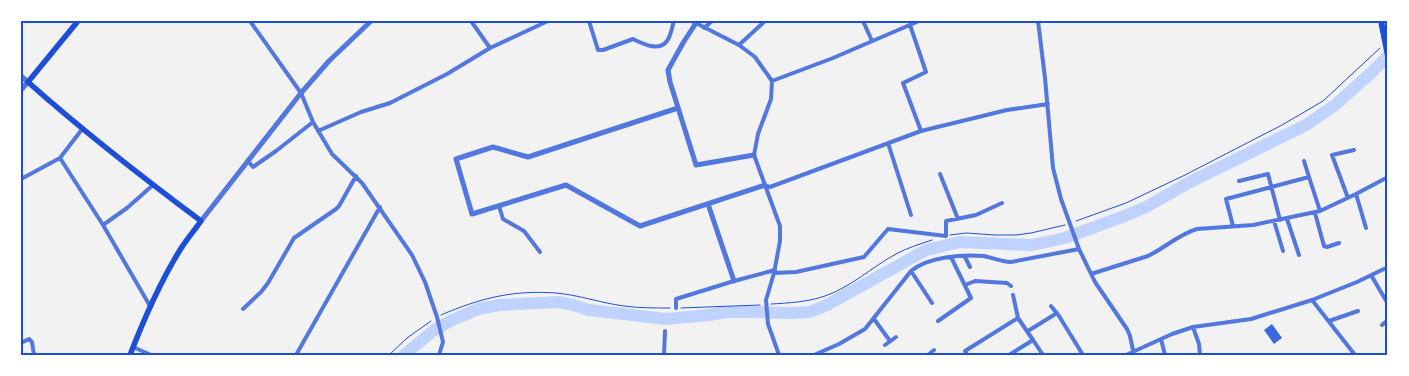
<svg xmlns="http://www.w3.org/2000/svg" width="1409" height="376" viewBox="0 0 1409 376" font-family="Rubik,sans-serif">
  <rect width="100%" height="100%" fill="#f2f2f2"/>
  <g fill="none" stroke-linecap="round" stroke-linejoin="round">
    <path stroke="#bfd3fe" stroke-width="12" d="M 404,355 L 433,331 L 450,321 L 478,309 L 499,305 L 558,302 L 573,305 L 589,310 L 666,319 L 709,315 L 727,312 L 755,312 L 791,313 L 810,312 L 827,305 L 926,250 L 960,242 L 1032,245 L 1065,238 L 1127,215 L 1146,207 L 1190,182 L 1306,125 L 1335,105 L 1372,72 L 1388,56"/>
  </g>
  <path fill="#3d67dc" d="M 1272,324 L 1282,338 L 1274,344 L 1264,330 Z"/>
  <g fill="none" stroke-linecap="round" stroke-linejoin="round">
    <path stroke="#1d4ed8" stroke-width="1" d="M 1076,221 L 1126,203 L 1185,175 L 1282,125 L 1323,101 L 1380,48
      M 950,235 L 966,233 L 995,235 L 1016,235 L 1031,233 L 1065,225
      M 771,304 C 789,303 808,302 825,296 C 851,287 872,267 896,254 C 907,248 920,244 932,240
      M 681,308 L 760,305
      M 441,315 C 481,298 512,290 556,293 C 579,295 601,303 624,306 C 639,308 654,308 670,308
      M 389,355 L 407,338 L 431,321"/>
    <path stroke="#5277de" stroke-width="4" d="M 250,21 L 301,93 L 313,122 L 332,154 L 362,183 L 412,255 L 425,282 L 437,317 L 443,342 L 439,355
      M 471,21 L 490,48
      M 589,21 L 598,50 L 603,50 L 633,39 C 643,44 659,52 667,41 C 671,36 672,27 674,21
      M 692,21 L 739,45 L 755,57 L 772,81 L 771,99 L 758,134 L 754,155 L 780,226 L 780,241 L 774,273 L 766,300 L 768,324 L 779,355
      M 863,21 L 872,41
      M 1038,21 L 1045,78 L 1053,168 L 1061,199 L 1079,249 L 1095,282 L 1127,329 L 1130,336 L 1134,355
      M 910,25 L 926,72 L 903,83 L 921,131
      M 704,28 L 712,21
      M 739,45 L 765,21
      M 772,81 L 833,58 L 919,21
      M 318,131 L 361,112 L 390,103 L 447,74 L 490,48 L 548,21
      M 888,143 L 911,215
      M 60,158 L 103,225 L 150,306
      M 248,161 L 253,167 L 276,151 L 313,122
      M 1304,161 L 1309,177
      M 940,174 L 958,219
      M 21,179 L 60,158 L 83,128
      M 1239,181 L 1268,174 L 1280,220
      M 765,185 L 770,187 L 921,131 L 1007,110 L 1048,104
      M 1356,194 L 1366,228
      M 1348,198 L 1332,155 L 1354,150
      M 499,206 L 503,219 L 524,231 L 540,252
      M 1315,213 L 1324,246 L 1327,247 L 1339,243
      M 1287,219 L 1299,255
      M 1274,221 L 1283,251
      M 103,225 L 127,208 L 153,185
      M 1233,226 L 1226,199 L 1309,177 L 1320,211
      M 965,257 L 970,267
      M 911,271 L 932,303
      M 774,273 L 796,272 L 864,257 L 888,229 L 946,236 L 946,221 L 976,215 L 1002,203
      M 1091,274 L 1148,256 C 1165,248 1179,234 1197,229 L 1253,225 L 1320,211 L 1356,194 L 1388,177
      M 1371,275 L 1388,304
      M 965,285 L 975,281 L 1007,283 L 1011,286
      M 1312,300 L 1355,355
      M 1051,306 L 1059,316 L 1083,355
      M 676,308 L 676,299 L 734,281 L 775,270
      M 243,309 L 261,292 L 268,283 L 294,238 L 336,209 L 339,206 L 356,176
      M 874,319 L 890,341
      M 938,321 L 971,298 L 951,257
      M 1329,321 L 1358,311
      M 1382,325 L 1388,320
      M 1193,327 L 1199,344 L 1200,355
      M 1028,331 L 1057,313
      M 1161,339 L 1165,355
      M 1033,340 L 1043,355
      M 21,343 L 29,339 L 32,342 L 34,355
      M 885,345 L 896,337
      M 133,347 L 151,355
      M 296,355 L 380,207
      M 664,355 L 665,331
      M 814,355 L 839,344 L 865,329 L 911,271 C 928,257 962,254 984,256 C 993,258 1002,262 1011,262 L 1079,249
      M 928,355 L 934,350
      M 967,355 L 965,351 L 1018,318
      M 1009,355 L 1033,340 L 1018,318 L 1013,295
      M 1126,355 L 1172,334 L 1193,327 L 1251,319 L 1312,300 L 1357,282 L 1388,267"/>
    <path stroke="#5277de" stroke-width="5" d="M 696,23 L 683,43 L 668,70 L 670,82 L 696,165 L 754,155
      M 21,76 L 28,82 L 21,90
      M 678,108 L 528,157 L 493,147 L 456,159 L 472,214 L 566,185 L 640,226 L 765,185
      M 708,204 L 734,281
      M 201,221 L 301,93 L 329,61 L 371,21"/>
    <path stroke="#1d4ed8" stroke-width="5.5" d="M 78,21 L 28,82 C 83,131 142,177 201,221 C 194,231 186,240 180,250 C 160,282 144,319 130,355"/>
    <path stroke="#1d4ed8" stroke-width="6" d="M 1381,21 L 1388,56"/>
  </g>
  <rect width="1409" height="376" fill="none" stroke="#ffffff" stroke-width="45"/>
  <rect x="22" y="22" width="1364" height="332" fill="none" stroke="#1d4ed8" stroke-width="2"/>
</svg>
